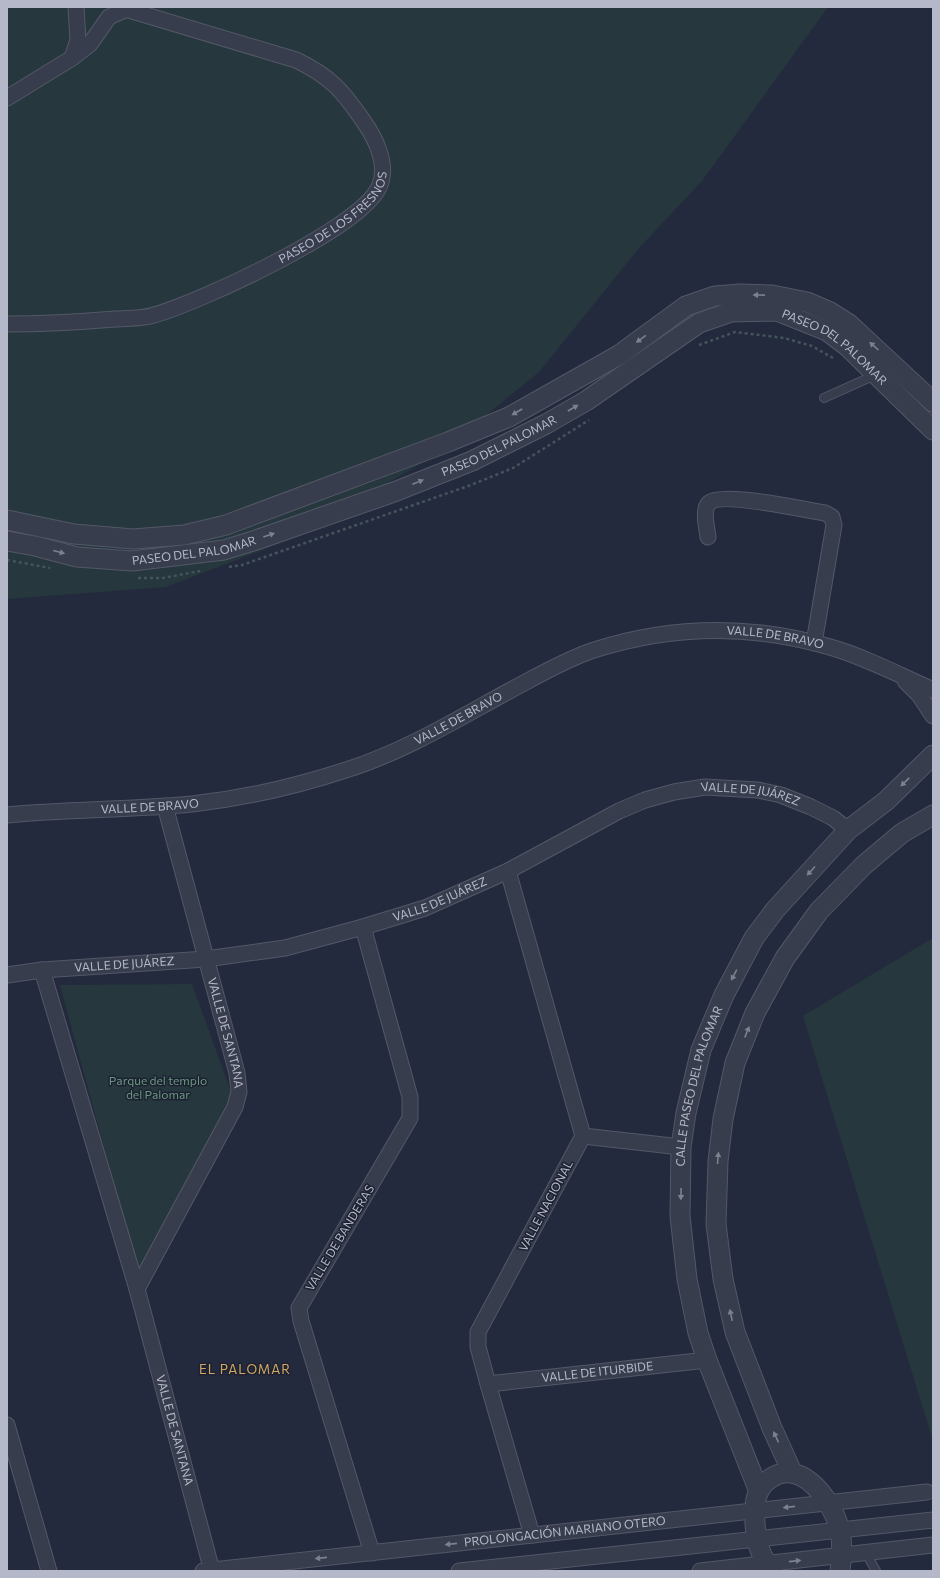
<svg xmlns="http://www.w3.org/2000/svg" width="940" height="1578" viewBox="0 0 940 1578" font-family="Commissioner,sans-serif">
  <rect width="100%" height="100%" fill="#242a3d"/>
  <path fill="#26373e" d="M 7,7 L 828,7 L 702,181 L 639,248 L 539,372 L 441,452 L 291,539 L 166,587 L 7,599 Z
    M 933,938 L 933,1441 L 803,1016 Z
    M 192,984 L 232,1095 L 138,1272 L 60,985 Z"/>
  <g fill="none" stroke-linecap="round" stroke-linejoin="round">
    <g stroke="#535868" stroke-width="10">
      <path id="service" d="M 824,398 L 875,375
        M 866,1553 L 876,1571"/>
    </g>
    <g stroke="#535868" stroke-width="17">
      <g id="minor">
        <path d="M 72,58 L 78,40 L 76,7"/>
        <path d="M 7,98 L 72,58 L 90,44 L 109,17 L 127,9"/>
        <path id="s1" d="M 7,324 C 43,324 79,322 115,319 C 128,318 142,319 154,315 C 200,302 361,228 379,187 C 389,166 376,139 364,122 C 343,91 330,76 296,60 L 119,7"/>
        <path d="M 708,537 C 707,528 702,510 709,503 C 721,491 806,510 825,513 L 832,517 L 834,525 L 814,643"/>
        <path d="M 905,681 L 919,695 L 933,716"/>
        <path id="s2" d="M 165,806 L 237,1073 L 239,1092 L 235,1107 L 137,1289 L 212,1571"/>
        <path id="s3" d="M 7,815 C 69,809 130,810 192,804 C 246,798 298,786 349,769 C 411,749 467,713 524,683 C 546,671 570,658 594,650 C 672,625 751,624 830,647 C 865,657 899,675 933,690"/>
        <path d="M 508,871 L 583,1136 L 478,1332 L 478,1347 L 488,1384 L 532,1535"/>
        <path d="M 363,927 L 410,1097 L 410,1118 L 299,1308 L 301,1321 L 372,1553"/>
        <path d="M 42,970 L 137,1289"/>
        <path id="s4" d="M 7,975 L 42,970 L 206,959 L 285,948 L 363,927 L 425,908 L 508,871 L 619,811 L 645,800 L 674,792 L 705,787 L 758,790 L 781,795 L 811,807 L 833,818 L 848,830"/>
        <path d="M 583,1136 L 681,1147"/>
        <path id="s5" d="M 488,1384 L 707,1360"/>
        <path d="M 7,1425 L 49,1571"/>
        <path id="s6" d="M 203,1571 L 927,1492"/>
        <path d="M 459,1571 L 933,1520"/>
        <path d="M 700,1571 L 933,1545"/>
      </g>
    </g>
    <g stroke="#535868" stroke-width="21">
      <g id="tertiary">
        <path d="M 7,520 L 74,534 L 133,539 L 184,535 L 226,525 L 448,442 L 509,417 L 619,355 L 686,306 L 715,296 L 740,294 L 772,295 L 807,302 L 830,312 L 849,324 L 933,402"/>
        <path id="s7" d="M 7,541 L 35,546 L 77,557 L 132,561 L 224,550 L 256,540 L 394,492 L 472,461 L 546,424 L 586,401 L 699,323 L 731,312 L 777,311 L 827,331 L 847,346 L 933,430"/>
        <path d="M 792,1472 L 772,1428 L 735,1332 L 723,1279 L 716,1224 L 718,1161 L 723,1119 L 735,1063 L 755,1013 L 785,958 L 819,911 L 864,865 L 902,833 L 933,815"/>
        <path id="s8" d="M 758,1489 L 707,1360 L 698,1333 L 687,1279 L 680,1216 L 681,1147 L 686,1113 L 701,1050 L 724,995 L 754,938 L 775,910 L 848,830 L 886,801 L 933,755"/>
        <path d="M 773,1571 C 760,1558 756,1541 755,1524 C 754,1505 754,1489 771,1478 C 803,1457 834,1504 840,1531 C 843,1545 842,1557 840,1571"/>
      </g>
    </g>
    <path stroke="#44545b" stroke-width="2.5" stroke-dasharray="3 3" stroke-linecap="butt" d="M 699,345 L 735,332 L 784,338 L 812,346 L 833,358
      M 7,560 L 50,568
      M 229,567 L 242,565 L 471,485 L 513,468 L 589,420
      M 138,578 L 163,578 L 200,571"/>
    <use href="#service" stroke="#383d4d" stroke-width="8"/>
    <use href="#minor" stroke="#383d4d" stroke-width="15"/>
    <use href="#tertiary" stroke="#383d4d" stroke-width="19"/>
  </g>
  <defs><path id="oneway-solid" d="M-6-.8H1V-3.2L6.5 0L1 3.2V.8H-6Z"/></defs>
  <g fill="#7c8191">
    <use href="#oneway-solid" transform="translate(759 295) rotate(-179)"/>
    <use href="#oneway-solid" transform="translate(641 339) rotate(144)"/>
    <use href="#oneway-solid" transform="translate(874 346) rotate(-138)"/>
    <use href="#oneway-solid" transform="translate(573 408) rotate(-30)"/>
    <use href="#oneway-solid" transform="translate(517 412) rotate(150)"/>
    <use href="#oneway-solid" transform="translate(418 482) rotate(-22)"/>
    <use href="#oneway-solid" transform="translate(269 535) rotate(-19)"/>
    <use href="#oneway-solid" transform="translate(59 552) rotate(15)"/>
    <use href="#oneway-solid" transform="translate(905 782) rotate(136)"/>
    <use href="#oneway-solid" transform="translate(811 871) rotate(132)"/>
    <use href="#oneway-solid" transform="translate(734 975) rotate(118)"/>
    <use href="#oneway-solid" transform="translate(747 1032) rotate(-68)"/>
    <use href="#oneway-solid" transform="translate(718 1158) rotate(-85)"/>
    <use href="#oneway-solid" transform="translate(681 1194) rotate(91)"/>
    <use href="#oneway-solid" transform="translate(731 1315) rotate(-102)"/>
    <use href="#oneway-solid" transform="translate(776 1437) rotate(-115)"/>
    <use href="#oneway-solid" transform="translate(789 1507) rotate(174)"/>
    <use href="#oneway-solid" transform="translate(451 1544) rotate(174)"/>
    <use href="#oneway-solid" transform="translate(321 1558) rotate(174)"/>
    <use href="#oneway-solid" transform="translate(795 1561) rotate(-6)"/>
  </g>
  <g text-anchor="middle" stroke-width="3" stroke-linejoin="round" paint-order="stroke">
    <g font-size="12" fill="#b4b8c8" stroke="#1d2232">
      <text dy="4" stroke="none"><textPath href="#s1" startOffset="355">PASEO DE LOS FRESNOS</textPath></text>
      <text dy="4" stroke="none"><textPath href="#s7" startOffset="898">PASEO DEL PALOMAR</textPath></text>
      <text dy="4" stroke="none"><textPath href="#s7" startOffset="514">PASEO DEL PALOMAR</textPath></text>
      <text dy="4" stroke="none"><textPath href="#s7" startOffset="190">PASEO DEL PALOMAR</textPath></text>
      <text dy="4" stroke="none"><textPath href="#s3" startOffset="803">VALLE DE BRAVO</textPath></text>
      <text dy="4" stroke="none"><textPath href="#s3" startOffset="467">VALLE DE BRAVO</textPath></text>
      <text dy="4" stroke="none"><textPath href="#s4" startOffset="778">VALLE DE JUÁREZ</textPath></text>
      <text dy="4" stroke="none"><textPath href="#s3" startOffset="143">VALLE DE BRAVO</textPath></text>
      <text dy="4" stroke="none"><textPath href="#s4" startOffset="442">VALLE DE JUÁREZ</textPath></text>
      <text dy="4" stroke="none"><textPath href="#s4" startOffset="118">VALLE DE JUÁREZ</textPath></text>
      <text dy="4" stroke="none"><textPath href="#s2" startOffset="235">VALLE DE SANTANA</textPath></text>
      <text dy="4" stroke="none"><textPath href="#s8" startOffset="418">CALLE PASEO DEL PALOMAR</textPath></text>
      <text transform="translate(546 1206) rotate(-62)" y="4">VALLE NACIONAL</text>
      <text transform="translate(340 1238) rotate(-59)" y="4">VALLE DE BANDERAS</text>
      <text dy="4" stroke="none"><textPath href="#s5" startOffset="110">VALLE DE ITURBIDE</textPath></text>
      <text dy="4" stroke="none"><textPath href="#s2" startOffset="664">VALLE DE SANTANA</textPath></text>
      <text dy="4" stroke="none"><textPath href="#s6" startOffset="364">PROLONGACIÓN MARIANO OTERO</textPath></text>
    </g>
    <g font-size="12" fill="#6b997e" stroke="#1d2232">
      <text x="158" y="1085">Parque del templo<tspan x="158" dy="14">del Palomar</tspan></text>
    </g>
    <g font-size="13" letter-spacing="1" fill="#d3a864" stroke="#1d2232">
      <text x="245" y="1374">EL PALOMAR</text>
    </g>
  </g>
  <rect width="940" height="1578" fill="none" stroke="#b4b8c8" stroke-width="16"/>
</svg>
